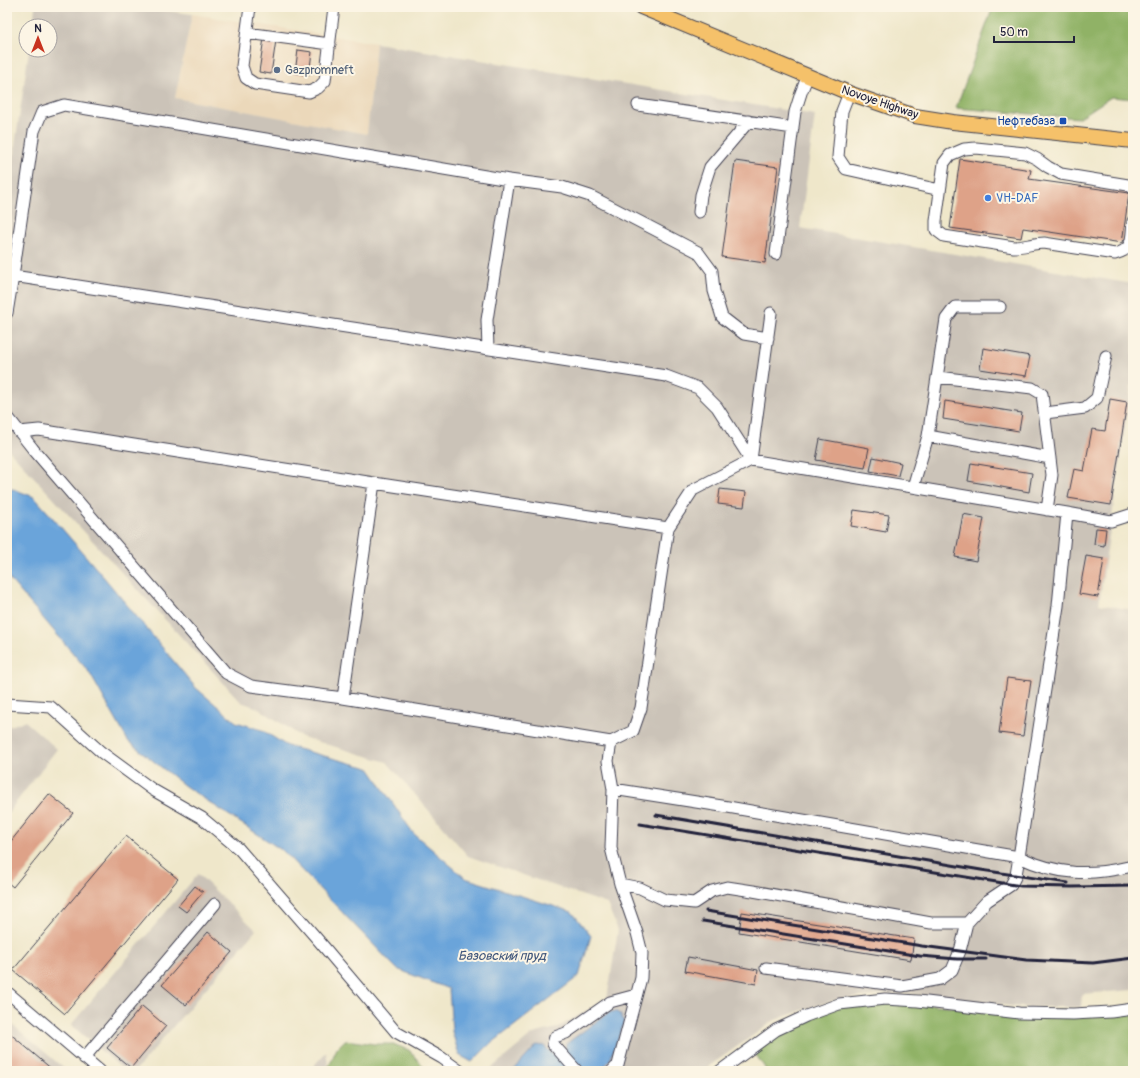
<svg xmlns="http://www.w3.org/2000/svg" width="1140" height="1078" viewBox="0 0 1140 1078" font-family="Pangolin,sans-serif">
  <rect width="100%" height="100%" fill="#fcf5e5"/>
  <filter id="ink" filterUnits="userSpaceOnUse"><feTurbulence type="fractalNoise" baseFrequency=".025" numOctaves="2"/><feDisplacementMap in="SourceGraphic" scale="8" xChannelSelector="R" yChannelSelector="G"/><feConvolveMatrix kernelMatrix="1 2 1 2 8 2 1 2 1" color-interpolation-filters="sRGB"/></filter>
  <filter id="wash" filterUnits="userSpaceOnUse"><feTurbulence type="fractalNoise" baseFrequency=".012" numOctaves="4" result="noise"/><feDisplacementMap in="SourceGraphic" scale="16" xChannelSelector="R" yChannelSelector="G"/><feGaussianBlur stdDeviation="0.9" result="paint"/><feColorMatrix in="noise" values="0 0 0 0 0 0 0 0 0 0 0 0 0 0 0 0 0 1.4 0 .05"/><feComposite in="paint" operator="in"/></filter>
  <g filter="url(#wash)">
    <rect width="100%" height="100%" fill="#efe7ca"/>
    <path fill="#ebd8ba" d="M 192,14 L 376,43 L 367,134 L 175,98 Z"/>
    <path fill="#cbc3b8" d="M 35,7 L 136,7 L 192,14 L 175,98 L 367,134 L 376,43 L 815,115 L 800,228 L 1133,284 L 1133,374 L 1099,604 L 1133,610 L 1133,990 L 1082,994 L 1081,1007 L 1019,1007 L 909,993 L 838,999 L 808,1008 L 775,1020 L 702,1071 L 488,1071 L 533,1034 L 557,1028 L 607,999 L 618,930 L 607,904 L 468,856 L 387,762 L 302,737 L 258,708 L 241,702 L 7,448 L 7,200 L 29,50 L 50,50 L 50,26 L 33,26 Z
      M 25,721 L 57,749 L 7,814 L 7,727 Z
      M 198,874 L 256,930 L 135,1071 L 125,1071 L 71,1025 Z
      M 7,1020 L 67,1071 L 7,1071 Z
      M 326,1052 L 329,1071 L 309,1071 Z"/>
    <path fill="#90b266" stroke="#596a50" d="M 993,7 L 1133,7 L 1133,99 L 1111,97 L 1079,118 L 956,108 Z
      M 888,1001 L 1019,1012 L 1133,1008 L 1133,1071 L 765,1071 L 765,1068 L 754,1052 L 784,1029 L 830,1007 Z
      M 345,1040 L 375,1044 L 393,1044 L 409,1050 L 427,1071 L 327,1071 L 337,1048 Z"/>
    <path fill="#6aa4da" stroke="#46638a" d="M 13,489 L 34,497 L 52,517 L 107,581 L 196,688 L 236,722 L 262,730 L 287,746 L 369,768 L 413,833 L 465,878 L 572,912 L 591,936 L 579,976 L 488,1046 L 472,1062 L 459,1055 L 452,1031 L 449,989 L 397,969 L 283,851 L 185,786 L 128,741 L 89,672 L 7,576 L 7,490 Z
      M 615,1011 L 621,1015 L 624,1022 L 610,1060 L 600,1071 L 586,1071 L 565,1052 L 566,1044 L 608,1013 Z
      M 537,1045 L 544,1046 L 571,1071 L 513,1071 Z"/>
    <g id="blocks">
      <path fill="#dea288" d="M 264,38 L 276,40 L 271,74 L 259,72 Z
        M 298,50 L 312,52 L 309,75 L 295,73 Z
        M 960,159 L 1031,170 L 1029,179 L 1129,193 L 1122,243 L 1023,228 L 1021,238 L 950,228 Z
        M 735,161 L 778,167 L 765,263 L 722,257 Z
        M 983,348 L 1030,356 L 1026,376 L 980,369 Z
        M 1110,399 L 1127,402 L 1111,505 L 1068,498 L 1074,469 L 1084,471 L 1092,429 L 1105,431 Z
        M 945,401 L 1022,413 L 1019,431 L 943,419 Z
        M 820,439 L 869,448 L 865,468 L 816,460 Z
        M 873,457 L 901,463 L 898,476 L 870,471 Z
        M 971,463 L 1032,473 L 1029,492 L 968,481 Z
        M 720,489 L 746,492 L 744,507 L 718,504 Z
        M 854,510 L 889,515 L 886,532 L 851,526 Z
        M 963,514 L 984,518 L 976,561 L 955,557 Z
        M 1096,528 L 1106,529 L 1104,546 L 1094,544 Z
        M 1086,556 L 1104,559 L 1098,597 L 1079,594 Z
        M 1007,678 L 1031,681 L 1023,736 L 999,733 Z
        M 49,794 L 73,813 L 13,887 L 7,882 L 7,846 Z
        M 126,836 L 178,879 L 65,1014 L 13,970 Z
        M 195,886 L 203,892 L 186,912 L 178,906 Z
        M 742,912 L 914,939 L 911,960 L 739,932 Z
        M 208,932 L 232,952 L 186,1005 L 162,985 Z
        M 688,957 L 758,970 L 756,984 L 685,971 Z
        M 142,1006 L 166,1026 L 131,1068 L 107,1048 Z
        M 7,1031 L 54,1071 L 7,1071 Z"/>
    </g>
  </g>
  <g filter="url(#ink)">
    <use href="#blocks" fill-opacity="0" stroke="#414050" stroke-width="1"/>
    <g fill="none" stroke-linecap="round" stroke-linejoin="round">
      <g stroke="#414050" stroke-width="13">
        <path id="minor" d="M 250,7 L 242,66 L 246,78 L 255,84 L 309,92 L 318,88 L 325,81 L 334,7
          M 247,33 L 330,44
          M 849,93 L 842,111 L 838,157 L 846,169 L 940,190
          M 638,105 L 793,128
          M 1133,188 L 1128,185 L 1061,174 L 1048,167 L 1037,159 L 1025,153 L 976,148 L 964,149 L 950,155 L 944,163 L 936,221 L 936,230 L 944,236 L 1014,247 C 1024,247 1034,243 1044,243 L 1115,254 C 1134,249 1131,239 1133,221
          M 699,212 L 701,195 L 710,167 L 749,121
          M 776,254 L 795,112 L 801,93 L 808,75
          M 7,313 L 13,276
          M 488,349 L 487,320 L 509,180
          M 938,377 L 1032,388 L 1042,394 L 1052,475 L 1047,510
          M 1045,413 L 1085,408 L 1097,398 L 1106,356
          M 7,416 L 33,449 L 226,673 L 251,686 L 343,698 L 611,742
          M 19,432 L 39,430 L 374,483 L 668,528
          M 928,436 L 1050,458
          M 751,460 L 717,407 L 698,388 L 666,376 L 13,276 L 34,131 L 42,112 L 64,105 L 509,180 L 562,187 L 590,196 L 698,252 L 712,271 L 714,291 L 722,317 L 744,334 L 768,338
          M 751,460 L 771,313
          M 913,487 L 928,436 L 946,319 L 955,307 L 1000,307
          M 1133,514 L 1111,521 L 1067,513 L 1058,606 L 1019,857 C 1060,876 1090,876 1133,866
          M 343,698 L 374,483
          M 7,704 L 51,707 L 101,752 L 153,790 L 202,818 L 239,849 L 319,941 L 396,1032 L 442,1058 L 460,1071
          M 620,884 L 640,888 L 665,900 L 694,903 L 712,891 L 727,887 L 753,891 L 931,923 L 967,923
          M 766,968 L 902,986 L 940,979 L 952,970 L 960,951 L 967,923 L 987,901 L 1011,885 L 1016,875 L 1019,857 L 728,807 L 613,789 L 608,761 L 611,742 L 633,731 L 641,708 L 668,528 L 693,490 L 751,460 L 1067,513
          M 7,992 L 100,1071
          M 84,1058 L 215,904
          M 577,1071 L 553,1044 L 555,1037 L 566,1033 L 610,1002 L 636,995
          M 612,1071 L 618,1065 L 641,978 L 642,953 L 637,933 L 620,884 L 611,848 L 613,789
          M 720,1071 L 776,1030 L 806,1016 L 839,1004 L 885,999 L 918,1001 L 1019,1013 L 1073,1014 L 1111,1012 L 1133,1009"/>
      </g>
      <g stroke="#414050" stroke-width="16">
        <path id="major" d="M 641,7 L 849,93 L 915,116 L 953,122 L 1133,141"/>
      </g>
      <use href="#minor" stroke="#fff" stroke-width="11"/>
      <use href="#major" stroke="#f5c16b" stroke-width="14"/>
      <path stroke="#22223b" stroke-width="3" d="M 656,815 L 981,870 L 1068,883
        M 640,824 L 1021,886 L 1072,887 L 1133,886
        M 706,911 L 922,946 L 1026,960 L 1093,963 L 1133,958
        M 703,921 L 920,956 L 957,959 L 986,959"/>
    </g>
  </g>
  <circle fill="#5c6f8a" stroke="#fcf5e5" stroke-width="1.5" cx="277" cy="70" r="4"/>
  <rect fill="#1a4fb4" stroke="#fcf5e5" stroke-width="1.5" x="1059" y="117" width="8" height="8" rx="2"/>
  <circle fill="#3f7fe0" stroke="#fcf5e5" stroke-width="1.5" cx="988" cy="198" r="4"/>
  <g text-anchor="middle" stroke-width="4" stroke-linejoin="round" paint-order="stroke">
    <g font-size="12" fill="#4e5e75" stroke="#fcf5e5" text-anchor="start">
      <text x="285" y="74">Gazpromneft</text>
    </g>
    <g font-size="12" fill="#22223b" stroke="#fcf5e5">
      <text transform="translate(880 102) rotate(19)" y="4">Novoye Highway</text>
    </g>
    <g font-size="12" fill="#164399" stroke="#fcf5e5" text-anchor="end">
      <text x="1055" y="125">Нефтебаза</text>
    </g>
    <g font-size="12" fill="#366cbe" stroke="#fcf5e5" text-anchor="start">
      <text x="996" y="202">VH-DAF</text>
    </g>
    <g font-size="13" font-style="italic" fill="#3f567b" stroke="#fcf5e5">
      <text x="502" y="960">Базовский пруд</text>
    </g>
  </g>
  <rect width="1140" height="1078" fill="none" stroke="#fcf5e5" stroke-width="24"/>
  <g transform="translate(38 38)"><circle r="19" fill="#fcf5e5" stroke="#a5a1a1"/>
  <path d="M0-3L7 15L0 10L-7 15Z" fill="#c8321e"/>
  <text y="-6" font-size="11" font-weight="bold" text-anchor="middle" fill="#22223b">N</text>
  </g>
  <path d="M994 36v6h80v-6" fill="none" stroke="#22223b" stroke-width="2"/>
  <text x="1000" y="36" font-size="12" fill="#22223b" stroke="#fcf5e5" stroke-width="3" paint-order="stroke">50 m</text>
</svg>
